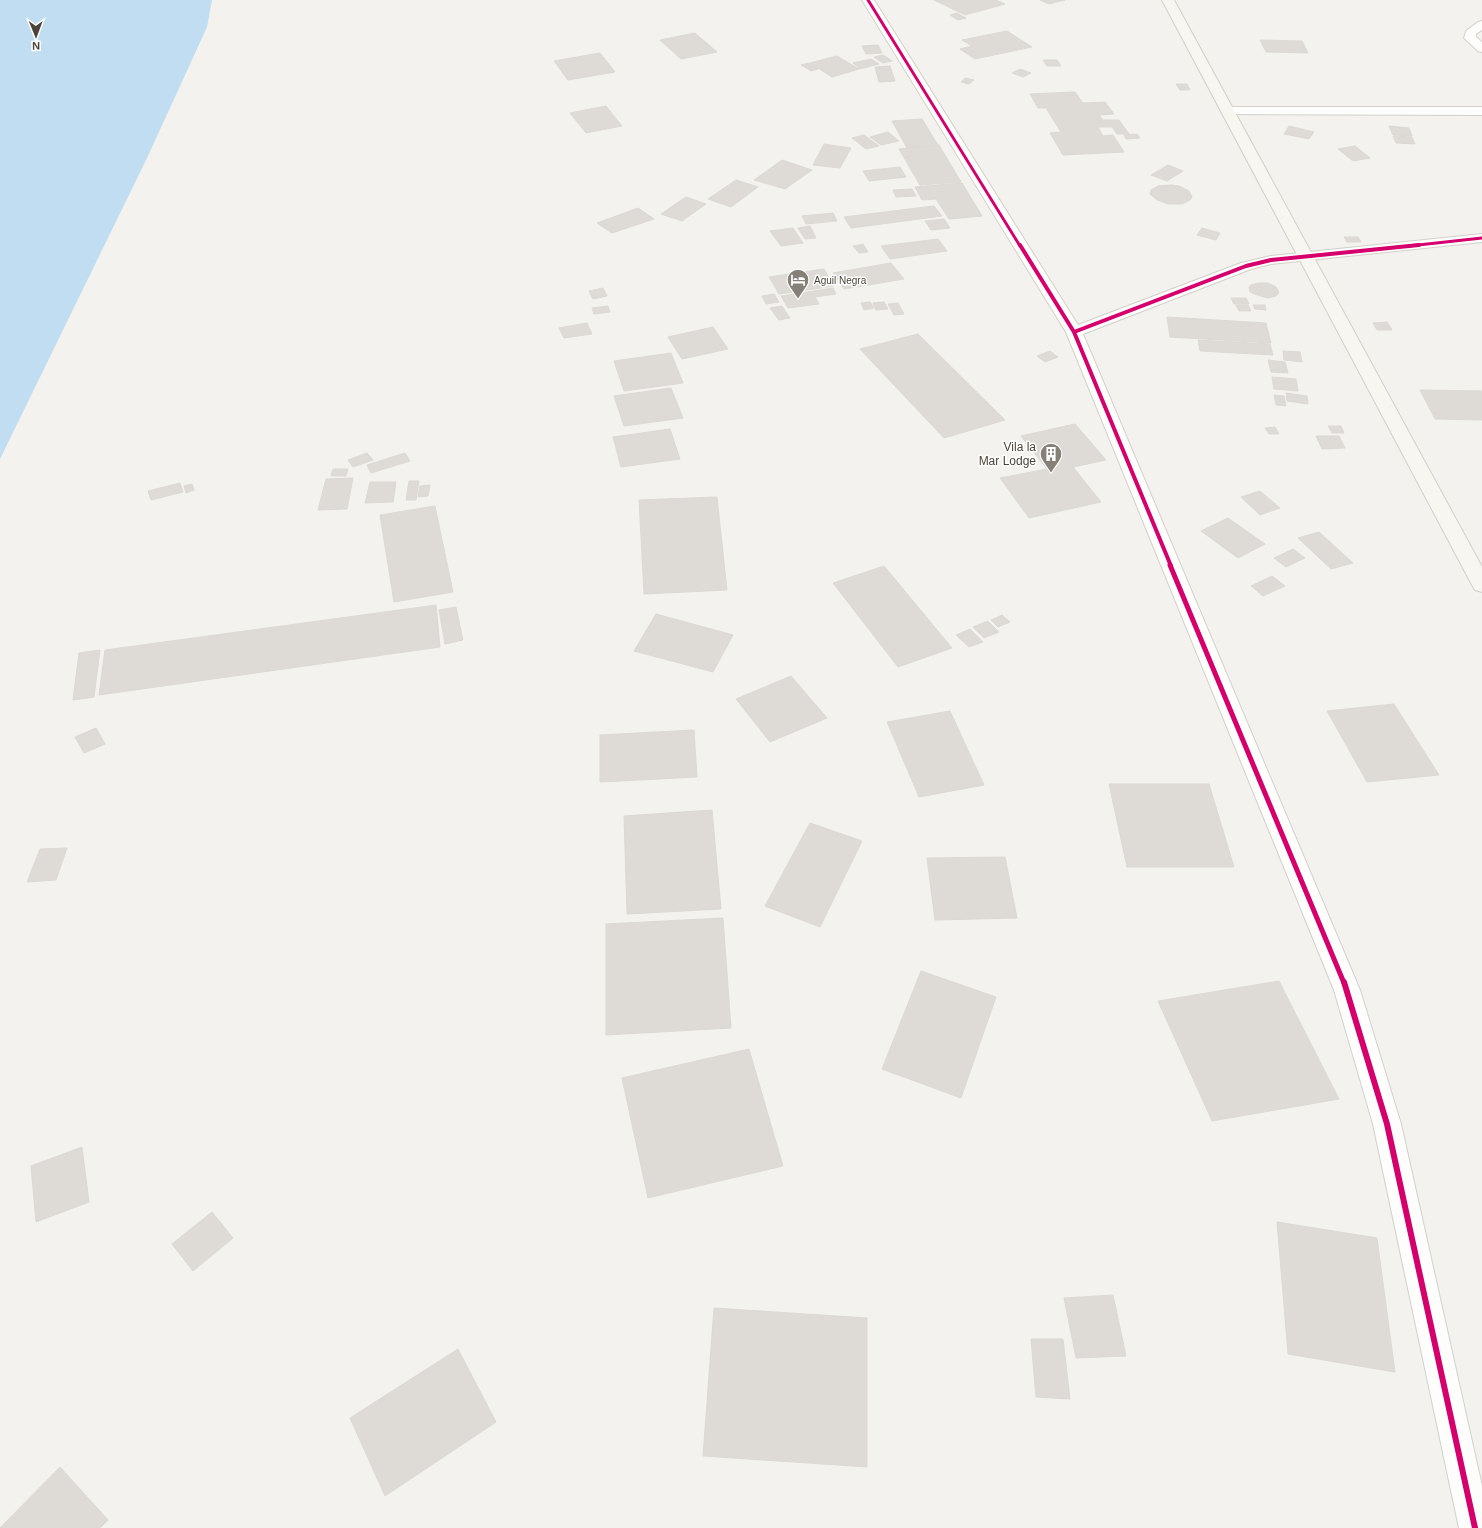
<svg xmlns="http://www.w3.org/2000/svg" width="1482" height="1528" viewBox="0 0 1482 1528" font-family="Arial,sans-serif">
  <rect width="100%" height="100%" fill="#f4f2ee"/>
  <path fill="#c0ddf1" d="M 0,0 L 212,0 L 207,27 L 147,158 L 0,459 Z"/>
  <path fill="#dedbd6" stroke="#dcd9d4" d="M 934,0 L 996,0 L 1005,4 L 965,15 Z
    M 1040,0 L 1065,0 L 1049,4 Z
    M 957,13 L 966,18 L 958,20 L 950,15 Z
    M 1007,31 L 1032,47 L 975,59 L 960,49 L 972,46 L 962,40 Z
    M 695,33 L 717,52 L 681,59 L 660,40 Z
    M 1260,40 L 1302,41 L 1308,53 L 1266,52 Z
    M 878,45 L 882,53 L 866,54 L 862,46 Z
    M 600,53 L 615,72 L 568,80 L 554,61 Z
    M 883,55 L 892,61 L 883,63 L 874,57 Z
    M 837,56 L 859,69 L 832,77 L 810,63 Z
    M 871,59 L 879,64 L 860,69 L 853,63 Z
    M 1043,60 L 1057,60 L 1061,66 L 1047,66 Z
    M 808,63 L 818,69 L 811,71 L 801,65 Z
    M 890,66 L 895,81 L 879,82 L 875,67 Z
    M 1020,69 L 1031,73 L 1023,77 L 1012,73 Z
    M 965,78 L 974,80 L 969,84 L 961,82 Z
    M 1176,84 L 1187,84 L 1190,90 L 1180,90 Z
    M 1075,92 L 1083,103 L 1105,102 L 1114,114 L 1099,115 L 1103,120 L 1119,120 L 1129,134 L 1117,134 L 1112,127 L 1098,127 L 1103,136 L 1113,135 L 1124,152 L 1063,155 L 1050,133 L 1061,132 L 1046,108 L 1038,108 L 1030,94 Z
    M 606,106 L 622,126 L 586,133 L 570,113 Z
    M 922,119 L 938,145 L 907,148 L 892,121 Z
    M 1289,126 L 1314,132 L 1309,139 L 1284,134 Z
    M 1389,126 L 1409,128 L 1412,136 L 1393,135 Z
    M 888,132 L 899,141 L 881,145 L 870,137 Z
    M 1137,134 L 1140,138 L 1126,139 L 1124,135 Z
    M 864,135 L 879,146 L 866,149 L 852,138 Z
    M 1393,136 L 1412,137 L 1415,144 L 1396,143 Z
    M 824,144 L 851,148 L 840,168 L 813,165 Z
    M 939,145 L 961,182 L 920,185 L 899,149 Z
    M 1355,146 L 1370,158 L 1353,161 L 1338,149 Z
    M 782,160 L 812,170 L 785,189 L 754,180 Z
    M 1168,165 L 1183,171 L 1167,181 L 1151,175 Z
    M 900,167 L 906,177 L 869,181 L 863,171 Z
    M 736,180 L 758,187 L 731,207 L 708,199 Z
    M 962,183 L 982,216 L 949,219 L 936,199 L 922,200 L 915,187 Z
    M 1172,185 L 1179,186 L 1189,191 L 1192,197 L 1190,200 L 1182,204 L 1169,204 L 1157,200 L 1150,194 L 1151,190 L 1158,186 Z
    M 912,189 L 916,196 L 896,197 L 893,190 Z
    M 686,197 L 706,204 L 682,221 L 661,214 Z
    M 934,206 L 942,216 L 851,228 L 844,217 Z
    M 638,208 L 654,219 L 612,233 L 597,223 Z
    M 833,213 L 837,221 L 806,224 L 802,216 Z
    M 944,219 L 950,228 L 931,230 L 925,221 Z
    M 810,226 L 816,238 L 805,239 L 798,228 Z
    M 793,228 L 803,243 L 781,246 L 770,231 Z
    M 1202,228 L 1220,233 L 1216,240 L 1197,235 Z
    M 1344,237 L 1358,237 L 1361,242 L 1347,242 Z
    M 938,239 L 947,251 L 890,259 L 881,246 Z
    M 863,244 L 868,252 L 859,253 L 853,246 Z
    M 891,263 L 904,279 L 844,289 L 833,273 Z
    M 824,269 L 834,286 L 779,294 L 769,277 Z
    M 1258,283 L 1268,283 L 1276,287 L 1279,292 L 1278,294 L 1276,296 L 1268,298 L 1254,294 L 1250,292 L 1249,287 L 1251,285 Z
    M 603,288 L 607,296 L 593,299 L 589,291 Z
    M 833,288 L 836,294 L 815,297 L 819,304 L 788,308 L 781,296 Z
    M 774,294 L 779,302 L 766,304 L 762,296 Z
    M 1231,298 L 1246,298 L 1249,304 L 1234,304 Z
    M 870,302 L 874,308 L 864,310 L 861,303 Z
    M 884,302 L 888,309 L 876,310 L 873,303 Z
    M 898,303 L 904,314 L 894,315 L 888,304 Z
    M 1236,305 L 1248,305 L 1251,311 L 1239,311 Z
    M 1253,305 L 1265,305 L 1266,310 L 1255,309 Z
    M 608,306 L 610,312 L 594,314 L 592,308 Z
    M 782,306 L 790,318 L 779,320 L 770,308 Z
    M 1167,317 L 1266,323 L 1271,343 L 1170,337 Z
    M 1387,322 L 1392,330 L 1377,330 L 1373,323 Z
    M 587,323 L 592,334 L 564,338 L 559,328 Z
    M 713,327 L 728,349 L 682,359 L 668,337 Z
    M 918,334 L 1005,420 L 944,438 L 860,349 Z
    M 1198,340 L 1270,344 L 1273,355 L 1200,351 Z
    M 1050,351 L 1058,357 L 1045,362 L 1037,356 Z
    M 1283,351 L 1300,352 L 1302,362 L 1284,360 Z
    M 671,353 L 683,383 L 624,391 L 614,361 Z
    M 1268,360 L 1285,362 L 1288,373 L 1271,372 Z
    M 1272,377 L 1296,379 L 1298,391 L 1274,389 Z
    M 671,388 L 683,418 L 624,426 L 614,396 Z
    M 1420,390 L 1482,391 L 1482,420 L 1435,419 Z
    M 1286,393 L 1307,396 L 1308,404 L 1287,401 Z
    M 1274,395 L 1284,396 L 1286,406 L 1276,405 Z
    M 1075,424 L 1106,460 L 1073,467 L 1101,502 L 1029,518 L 1000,478 L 1047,469 L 1021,436 Z
    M 1328,426 L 1341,426 L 1344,433 L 1332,433 Z
    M 1275,427 L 1279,434 L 1269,434 L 1265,428 Z
    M 670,429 L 680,459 L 621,467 L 613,437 Z
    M 1316,436 L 1339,436 L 1345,448 L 1322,449 Z
    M 367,453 L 373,460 L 353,467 L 348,460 Z
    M 405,453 L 410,461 L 371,473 L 367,465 Z
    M 333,469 L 348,469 L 346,476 L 331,476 Z
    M 353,478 L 347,509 L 318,510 L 326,479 Z
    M 409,481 L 419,481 L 416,500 L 406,500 Z
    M 370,482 L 396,482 L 393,502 L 365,503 Z
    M 180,483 L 183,492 L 151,500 L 148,491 Z
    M 192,484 L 194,490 L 186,493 L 184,486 Z
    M 430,485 L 428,496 L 418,497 L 420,486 Z
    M 1260,491 L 1280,508 L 1260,515 L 1241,497 Z
    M 717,497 L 727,590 L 644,594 L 639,500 Z
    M 435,506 L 453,592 L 394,602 L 380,515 Z
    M 1228,518 L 1265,544 L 1238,558 L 1201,531 Z
    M 1319,532 L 1353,563 L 1331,569 L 1298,538 Z
    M 1293,549 L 1305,558 L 1286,567 L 1274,558 Z
    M 884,566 L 952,648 L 898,667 L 833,583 Z
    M 1272,576 L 1285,586 L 1263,596 L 1251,586 Z
    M 436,605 L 440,647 L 99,695 L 105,650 Z
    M 456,607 L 463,640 L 445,644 L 439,610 Z
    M 656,614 L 733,635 L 713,672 L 634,651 Z
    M 1002,615 L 1010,622 L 998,627 L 991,620 Z
    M 988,621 L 999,632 L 984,638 L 973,627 Z
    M 970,629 L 983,642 L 969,647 L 956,635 Z
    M 100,650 L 94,697 L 73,700 L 79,653 Z
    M 791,676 L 827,718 L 770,742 L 736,699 Z
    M 1394,704 L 1439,775 L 1367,782 L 1327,711 Z
    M 950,711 L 984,785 L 919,797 L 887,722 Z
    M 96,728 L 105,744 L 84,753 L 75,737 Z
    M 694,730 L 697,777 L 600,782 L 600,735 Z
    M 1109,784 L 1209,784 L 1234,867 L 1127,867 Z
    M 712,810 L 721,909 L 627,914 L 624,816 Z
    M 810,823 L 862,841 L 820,927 L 765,906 Z
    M 67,848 L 56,880 L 27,882 L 40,849 Z
    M 1005,857 L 1017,918 L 935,920 L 927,858 Z
    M 723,918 L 731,1028 L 606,1035 L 606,924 Z
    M 921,971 L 996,997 L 961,1098 L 882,1069 Z
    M 1279,981 L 1339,1099 L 1212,1121 L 1158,1001 Z
    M 749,1049 L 783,1166 L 648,1198 L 622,1078 Z
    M 82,1147 L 89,1202 L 36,1222 L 31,1166 Z
    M 212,1212 L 233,1238 L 193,1271 L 172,1244 Z
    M 1277,1222 L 1377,1238 L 1395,1372 L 1288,1354 Z
    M 1113,1295 L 1126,1356 L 1076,1358 L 1064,1298 Z
    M 714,1308 L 867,1318 L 867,1467 L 703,1456 Z
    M 1031,1339 L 1063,1339 L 1070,1399 L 1036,1397 Z
    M 458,1349 L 496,1422 L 385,1496 L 350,1418 Z
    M 60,1467 L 108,1520 L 100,1528 L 0,1528 Z"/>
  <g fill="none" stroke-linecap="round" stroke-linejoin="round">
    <g stroke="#d2d0cb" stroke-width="2">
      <path id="street" d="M 862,0 L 874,0 L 1078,325 L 1241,263 L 1271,256 L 1482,234 L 1482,242 L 1271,264 L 1251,269 L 1083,334 L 1360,990 L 1401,1124 L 1482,1486 L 1482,1528 L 1459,1528 L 1373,1124 L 1334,990 L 1066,332 Z
        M 1482,21 L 1482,30 L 1476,34 L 1476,37 L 1482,42 L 1482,52 L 1478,51 L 1464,38 L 1466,31 L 1478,22 Z
        M 1228,107 L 1482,107 L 1482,115 L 1223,114 L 1222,111 L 1223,108 Z"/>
    </g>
    <g stroke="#d3cfc5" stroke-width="2">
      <path id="secondary" d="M 1162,0 L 1174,0 L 1482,567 L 1482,592 L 1475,590 L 1472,585 Z"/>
    </g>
    <use href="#street" fill="#fdfdfc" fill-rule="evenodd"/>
    <use href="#secondary" fill="#f7f6f1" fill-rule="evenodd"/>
    <g stroke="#fff" stroke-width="4.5">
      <path id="cycleway-far3" d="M 868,0 L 1020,246
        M 1409,246 L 1482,238"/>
    </g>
    <g stroke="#fff" stroke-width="6">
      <path id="cycleway-far2" d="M 1020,245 L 1074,332 L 1171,566
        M 1074,332 L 1246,266 L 1271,260 L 1419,245"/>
    </g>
    <g stroke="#fff" stroke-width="8">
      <path id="cycleway-far1" d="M 1170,565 L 1344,983"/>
    </g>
    <g stroke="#fff" stroke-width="9">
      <path id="cycleway" d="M 1344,982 L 1387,1124 L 1475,1528"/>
    </g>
    <use href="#cycleway-far3" stroke="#d6006c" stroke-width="3"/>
    <use href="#cycleway-far2" stroke="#d6006c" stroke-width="4"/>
    <use href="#cycleway-far1" stroke="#d6006c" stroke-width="5"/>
    <use href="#cycleway" stroke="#d6006c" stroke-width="6"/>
  </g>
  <defs>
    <g id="hotel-pin" transform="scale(1.15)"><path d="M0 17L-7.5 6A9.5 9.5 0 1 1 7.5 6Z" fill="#868178" stroke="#fff"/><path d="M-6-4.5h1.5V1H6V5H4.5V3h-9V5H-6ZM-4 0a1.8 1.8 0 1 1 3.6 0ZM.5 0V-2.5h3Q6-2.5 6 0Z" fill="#fff"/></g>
    <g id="building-pin" transform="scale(1.15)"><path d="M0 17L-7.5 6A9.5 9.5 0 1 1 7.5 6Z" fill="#868178" stroke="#fff"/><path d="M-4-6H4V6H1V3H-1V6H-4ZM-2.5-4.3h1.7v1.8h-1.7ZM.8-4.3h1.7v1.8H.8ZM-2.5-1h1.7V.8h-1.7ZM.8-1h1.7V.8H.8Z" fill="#fff"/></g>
  </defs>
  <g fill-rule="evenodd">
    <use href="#hotel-pin" x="798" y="280"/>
    <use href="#building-pin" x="1051" y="454"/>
  </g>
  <g text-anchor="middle" stroke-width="3" stroke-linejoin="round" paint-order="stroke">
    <g font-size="10" fill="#4b4439" stroke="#fff" text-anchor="start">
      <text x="814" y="284">Aguil Negra</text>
    </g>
    <g font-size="12" fill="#4b4439" stroke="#fff" text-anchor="end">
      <text x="1036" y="451">Vila la<tspan x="1036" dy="14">Mar Lodge</tspan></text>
    </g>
  </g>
  <g transform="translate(36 36) rotate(179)" stroke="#ffffff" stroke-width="3" paint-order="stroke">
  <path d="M0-3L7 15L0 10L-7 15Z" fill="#4b4439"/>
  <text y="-6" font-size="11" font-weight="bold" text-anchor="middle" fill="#4b4439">N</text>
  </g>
</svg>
